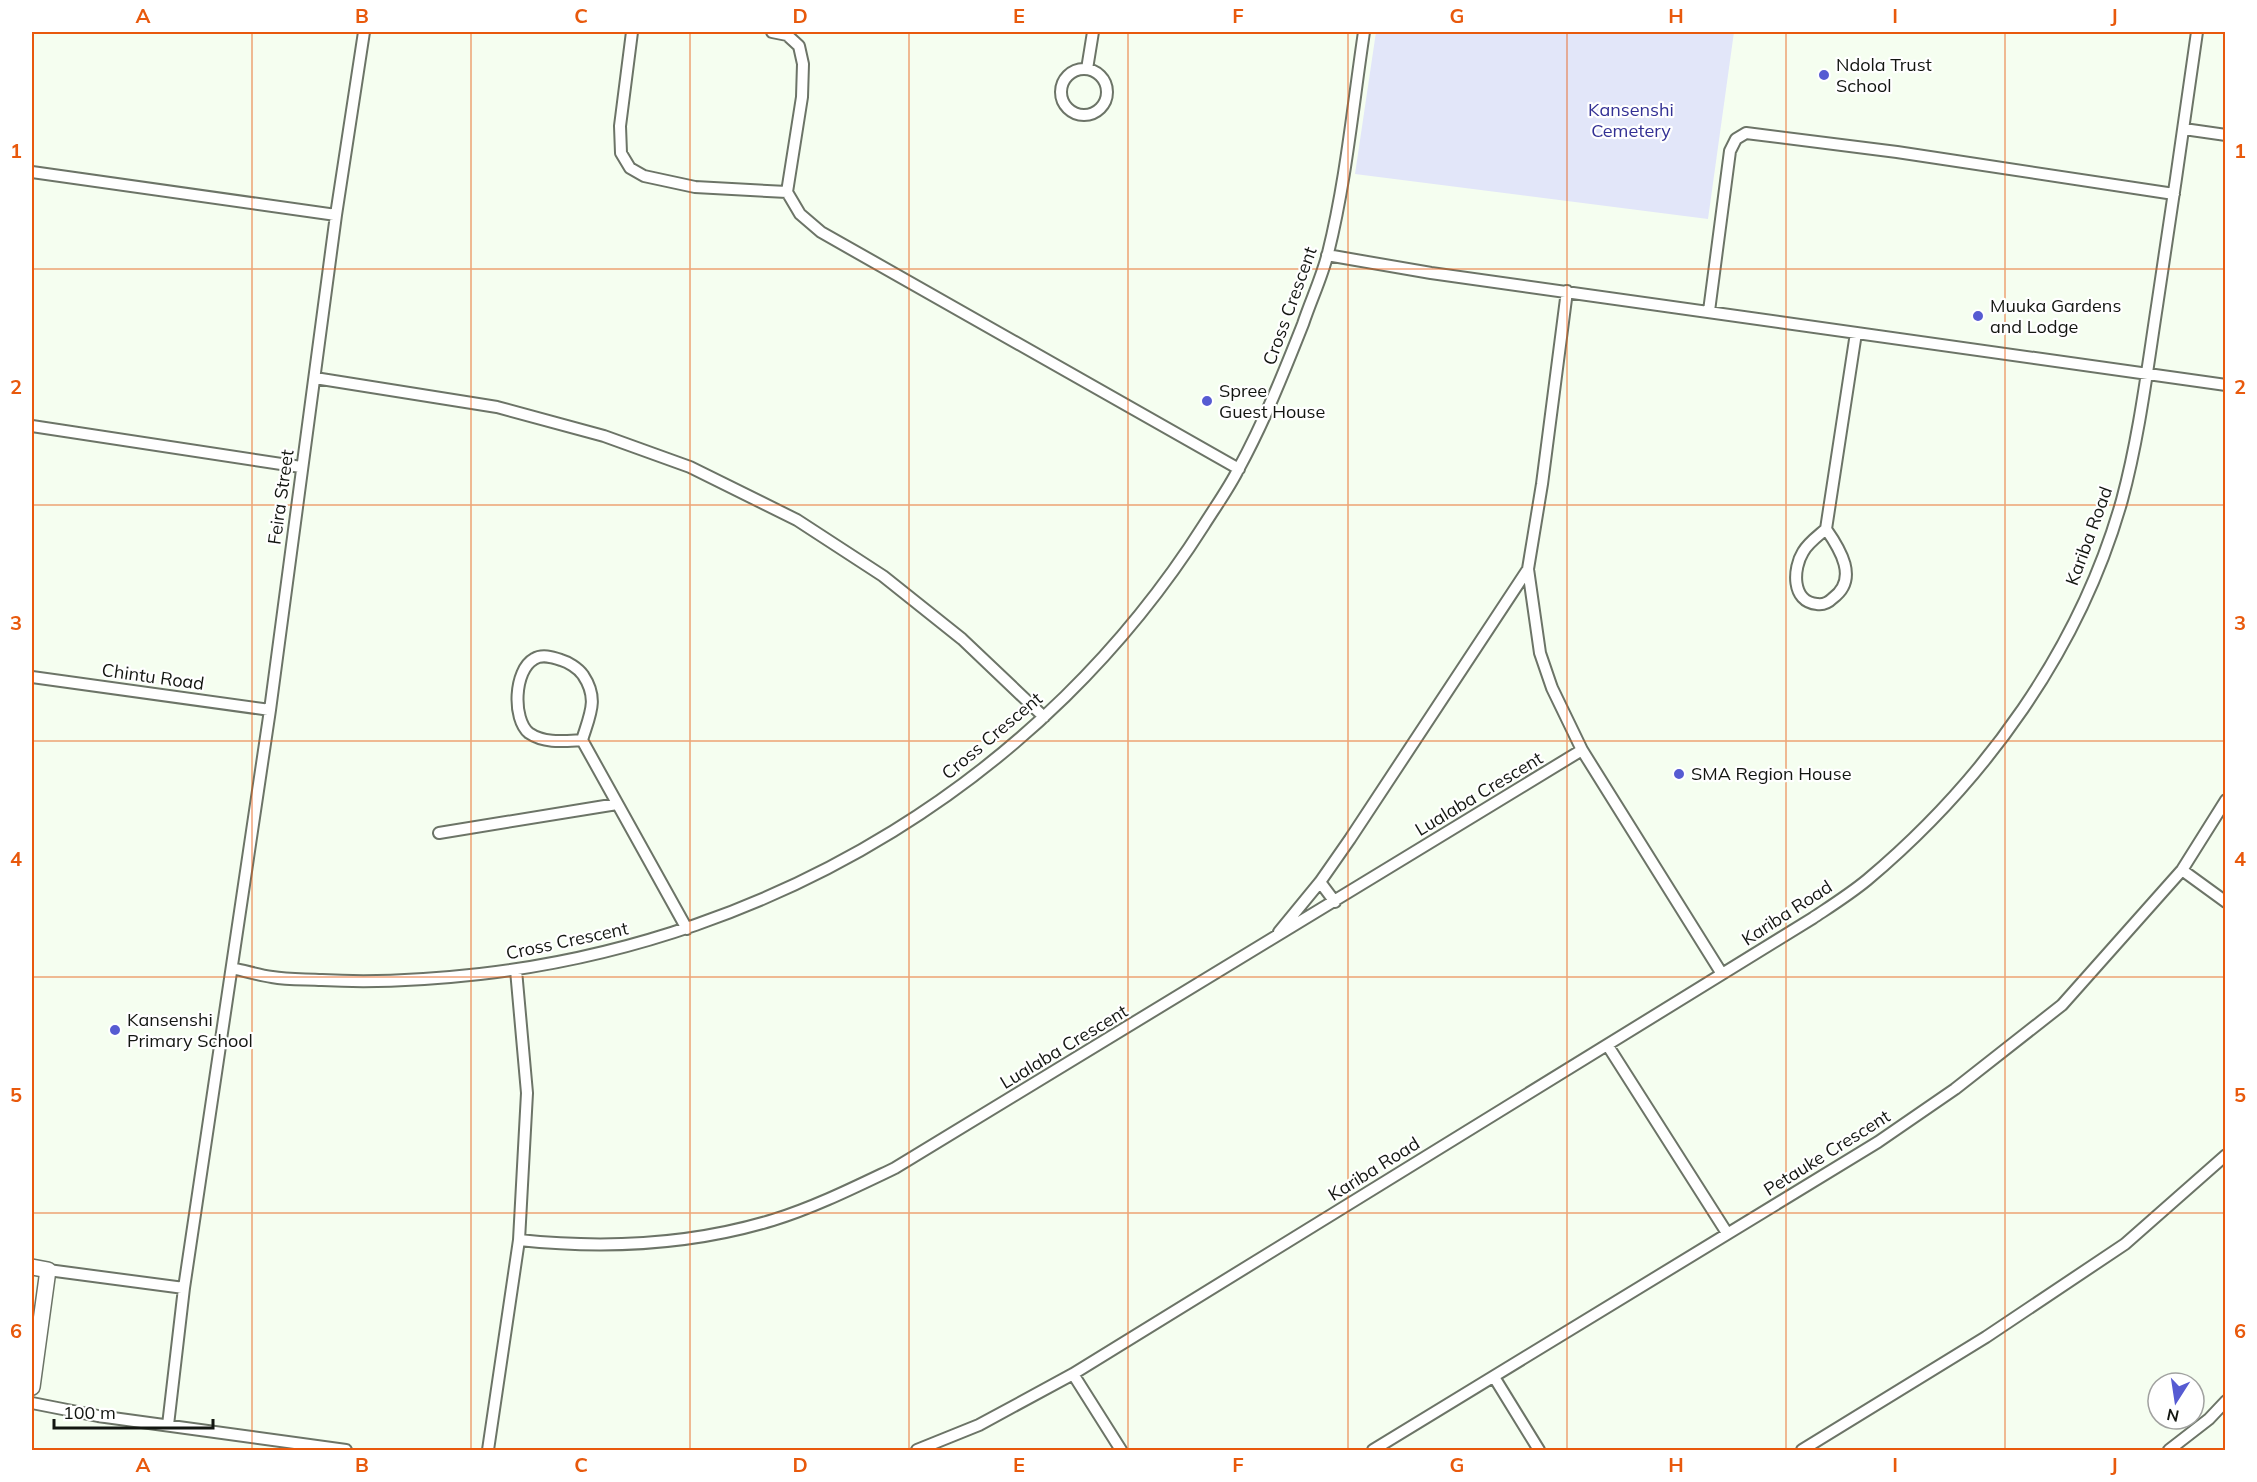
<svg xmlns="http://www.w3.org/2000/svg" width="2257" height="1482" viewBox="0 0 2257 1482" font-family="Mulish,sans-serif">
  <rect width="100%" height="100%" fill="#f5fef0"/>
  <path fill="#e2e6f9" d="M 1376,32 L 1734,32 L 1708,219 L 1355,174 Z"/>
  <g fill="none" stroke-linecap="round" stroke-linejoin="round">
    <g stroke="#6c7467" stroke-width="14">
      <path id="street" d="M 632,32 L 620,126 L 621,153 L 630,168 L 644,176 L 695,187 L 787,192
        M 772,32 L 787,35 L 799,46 L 803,64 L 802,97 L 787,192 L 800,214 L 821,232 L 1239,469
        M 1087,69 L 1093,32
        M1061 92a23 23 0 1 1 46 0a23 23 0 1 1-46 0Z
        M 2184,129 L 2226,135
        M 32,172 L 336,215
        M 1327,255 L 1431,273 L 2226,385
        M 1567,291 L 1542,484 L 1528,569 L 1540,653 L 1552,688 L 1582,750 L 1722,974
        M 1709,311 L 1730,151 L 1736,139 L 1746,133 L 1897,152 L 2174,194
        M 315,378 L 497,407 L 604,436 L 690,467 L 797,520 L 883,576 L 962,639 L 1044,717
        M 32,426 L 301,467
        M 1826,529 C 1840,549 1859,579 1833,598 C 1829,602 1823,605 1817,604 C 1791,602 1793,568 1803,552 C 1808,543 1818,536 1826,529 L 1856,333
        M 32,677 L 270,710
        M 582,740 C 565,741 545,744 529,733 C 512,719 514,670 534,659 C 542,654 552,657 561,660 C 568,662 578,668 583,675 C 599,699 590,714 582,740 L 687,929
        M 439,833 L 617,804
        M 2182,870 L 2226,902
        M 1320,882 L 1335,902
        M 1279,932 L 1320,882 L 1350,839 L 1528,569
        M 232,968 C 245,971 259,975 272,977 C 288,980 306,979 322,980 C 375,983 427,980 480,974 C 776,940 1044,777 1204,525 C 1216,506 1229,488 1239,468 C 1264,422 1284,372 1303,324 C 1311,300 1322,277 1328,253 C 1346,181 1353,105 1364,32
        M 1608,1046 L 1727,1233
        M 519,1240 C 604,1249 691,1245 773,1220 C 815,1207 855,1187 895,1168 L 1582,750
        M 48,1270 L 184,1288
        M 1073,1374 L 1121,1450
        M 1494,1377 L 1539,1450
        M 32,1403 L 98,1416 L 346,1450
        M 168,1425 L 184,1288 L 270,710 L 336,215 L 364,32
        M 488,1450 L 519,1240 L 527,1093 L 516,970
        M 917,1450 L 979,1425 L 1073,1374 L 1813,918 C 1831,906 1850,894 1867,880 C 1985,781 2080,649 2122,500 C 2139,437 2147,371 2157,306 C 2171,215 2184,123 2197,32
        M 1373,1450 L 1878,1142 L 1955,1089 L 2062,1005 L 2182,870 L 2226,800
        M 1802,1450 L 1986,1337 L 2125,1244 L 2226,1155
        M 2169,1450 L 2209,1419 L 2226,1401"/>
    </g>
    <g stroke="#6c7467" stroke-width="18">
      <path id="secondary" d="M 32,1267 L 48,1270 L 32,1387"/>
    </g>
    <use href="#street" stroke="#fff" stroke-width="10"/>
    <use href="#secondary" stroke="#fff" stroke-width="15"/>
  </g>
  <path fill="none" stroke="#e8590c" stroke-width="1.5" stroke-opacity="0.55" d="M 252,32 L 252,1450M 471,32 L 471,1450M 690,32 L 690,1450M 909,32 L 909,1450M 1128,32 L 1128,1450M 1348,32 L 1348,1450M 1567,32 L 1567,1450M 1786,32 L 1786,1450M 2005,32 L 2005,1450M 32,269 L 2226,269M 32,505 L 2226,505M 32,741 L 2226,741M 32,977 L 2226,977M 32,1213 L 2226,1213"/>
  <g fill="#565bd2" stroke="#fff" stroke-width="2">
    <circle cx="1824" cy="75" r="6"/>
    <circle cx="1978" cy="316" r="6"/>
    <circle cx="1207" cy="401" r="6"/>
    <circle cx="1679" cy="774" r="6"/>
    <circle cx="115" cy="1030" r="6"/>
  </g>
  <g text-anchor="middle" stroke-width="4.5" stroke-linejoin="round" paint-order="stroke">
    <g font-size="18" fill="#131611" stroke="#fff" text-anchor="start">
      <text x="1836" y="71">Ndola Trust<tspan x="1836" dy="21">School</tspan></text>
      <text x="1990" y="312">Muuka Gardens<tspan x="1990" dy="21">and Lodge</tspan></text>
      <text x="1219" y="397">Spree<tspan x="1219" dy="21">Guest House</tspan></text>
      <text x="1691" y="780">SMA Region House</text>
      <text x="127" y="1026">Kansenshi<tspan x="127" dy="21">Primary School</tspan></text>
    </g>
    <g font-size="18" fill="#323094" stroke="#fff">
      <text x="1631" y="116">Kansenshi<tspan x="1631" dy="21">Cemetery</tspan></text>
    </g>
    <g font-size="18" fill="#131611" stroke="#fff">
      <text transform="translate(1290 306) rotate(-70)" y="6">Cross Crescent</text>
      <text transform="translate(281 497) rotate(-82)" y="6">Feira Street</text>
      <text transform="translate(2089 536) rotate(-70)" y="6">Kariba Road</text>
      <text transform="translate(153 677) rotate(8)" y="6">Chintu Road</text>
      <text transform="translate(992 736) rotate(-40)" y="6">Cross Crescent</text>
      <text transform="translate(1479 794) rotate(-31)" y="6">Lualaba Crescent</text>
      <text transform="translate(1787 913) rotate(-33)" y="6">Kariba Road</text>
      <text transform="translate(567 941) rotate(-12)" y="6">Cross Crescent</text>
      <text transform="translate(1064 1047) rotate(-31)" y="6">Lualaba Crescent</text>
      <text transform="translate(1827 1153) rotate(-32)" y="6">Petauke Crescent</text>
      <text transform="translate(1374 1169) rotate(-32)" y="6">Kariba Road</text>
    </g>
  </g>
  <rect width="2257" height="1482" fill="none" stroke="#ffffff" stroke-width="66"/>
  <g transform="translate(2176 1401) rotate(192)"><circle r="28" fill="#ffffff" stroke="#a1a2a0" stroke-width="1.5"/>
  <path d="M0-4.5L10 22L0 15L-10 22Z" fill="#565bd2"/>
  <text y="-9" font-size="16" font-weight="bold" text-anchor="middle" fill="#131611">N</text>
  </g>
  <path d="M54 1419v9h159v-9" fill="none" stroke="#131611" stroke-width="3"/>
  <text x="63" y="1419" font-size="18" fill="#131611" stroke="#ffffff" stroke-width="4.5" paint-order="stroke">100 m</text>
  <rect x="33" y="33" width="2191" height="1416" fill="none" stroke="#e8590c" stroke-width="2"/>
  <g font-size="20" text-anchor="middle" font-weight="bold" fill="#e8590c">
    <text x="143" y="23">A</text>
    <text x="362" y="23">B</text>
    <text x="581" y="23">C</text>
    <text x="800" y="23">D</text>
    <text x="1019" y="23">E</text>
    <text x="1238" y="23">F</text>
    <text x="1457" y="23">G</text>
    <text x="1676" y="23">H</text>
    <text x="1895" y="23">I</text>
    <text x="2114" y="23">J</text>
    <text x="16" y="158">1</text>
    <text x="2240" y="158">1</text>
    <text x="16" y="394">2</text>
    <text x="2240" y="394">2</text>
    <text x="16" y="630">3</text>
    <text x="2240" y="630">3</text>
    <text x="16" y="866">4</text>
    <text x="2240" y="866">4</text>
    <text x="16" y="1102">5</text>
    <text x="2240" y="1102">5</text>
    <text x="16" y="1338">6</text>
    <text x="2240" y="1338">6</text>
    <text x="143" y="1472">A</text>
    <text x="362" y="1472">B</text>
    <text x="581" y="1472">C</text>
    <text x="800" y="1472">D</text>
    <text x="1019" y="1472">E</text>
    <text x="1238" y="1472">F</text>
    <text x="1457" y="1472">G</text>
    <text x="1676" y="1472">H</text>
    <text x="1895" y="1472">I</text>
    <text x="2114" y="1472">J</text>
  </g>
</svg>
